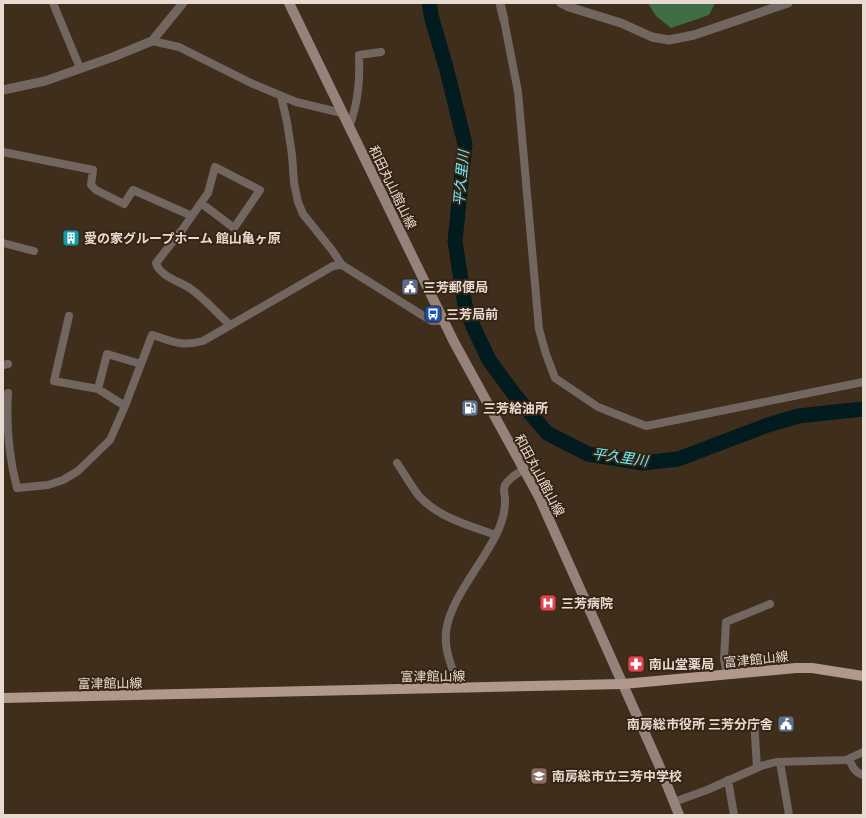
<svg xmlns="http://www.w3.org/2000/svg" width="866" height="818" viewBox="0 0 866 818" font-family="'Roboto Condensed','Noto Sans JP',sans-serif">
  <rect width="100%" height="100%" fill="#402e1d"/>
  <path fill="#3f6e45" d="M 648,3 L 715,3 L 709,15 L 671,28 L 656,16 Z"/>
  <g fill="none" stroke-linecap="round" stroke-linejoin="round">
    <path stroke="#011b1e" stroke-width="15" d="M 429,3 L 432,19 L 446,67 L 465,144 L 455,241 L 465,305 L 472,324 L 489,360 L 514,394 L 547,433 L 588,454 L 643,463 L 678,459 L 768,425 L 798,416 L 863,409"/>
    <path stroke="#726661" stroke-width="8" d="M 53,3 L 80,68
      M 504,20 L 518,92 L 539,329 L 546,354 L 555,378 L 598,407 L 646,426 L 863,382
      M 152,41 L 179,47 L 251,83 L 296,102 L 342,113
      M 281,96 L 287,122 L 292,155 L 294,183 L 298,202 L 303,214 L 332,250 L 342,265
      M 349,128 C 358,102 360,83 359,55 L 381,52
      M 3,152 L 93,170 L 91,185 L 96,190 L 124,204 L 133,190 L 192,216
      M 201,203 L 234,228 L 260,190 L 215,167 L 208,193 L 182,230 L 156,263 C 160,277 180,281 191,289 C 205,299 217,313 230,325
      M 3,243 L 34,251
      M 69,316 L 54,381 L 98,389 L 125,406
      M 3,365 L 8,364
      M 98,389 L 107,354 L 141,364
      M 8,393 C 6,425 9,457 17,488 L 48,485 L 63,480 L 78,471 L 110,440 L 125,406 L 152,335 C 172,341 181,347 203,341 L 333,266 L 342,265 L 422,315 L 432,321 L 445,321
      M 397,463 C 404,473 411,486 419,496 C 439,518 470,526 496,535
      M 727,675 L 724,659 L 726,622 L 770,604
      M 460,688 C 453,671 444,651 446,632 C 449,601 482,564 496,535 C 501,525 505,513 505,502 C 506,496 502,491 505,485 C 509,478 518,473 524,469
      M 754,720 L 757,767
      M 849,759 C 852,766 855,773 863,775
      M 780,762 L 789,815
      M 728,780 L 734,815
      M 674,802 L 707,790 L 761,766 L 776,762 L 846,760 L 863,752"/>
    <path stroke="#726661" stroke-width="9" d="M 500,3 L 504,20
      M 561,3 L 569,7 L 621,23 L 652,37 L 669,40 L 694,35 L 788,3
      M 3,90 L 45,81 L 113,57 L 152,41 L 183,3"/>
    <path stroke="#95827a" stroke-width="10" d="M 289,3 L 454,342 L 539,497 L 659,765 L 679,815"/>
    <path stroke="#b0988d" stroke-width="10" d="M 3,698 L 623,684 L 796,668 L 812,668 L 863,676"/>
  </g>
  <defs>
    <g id="building-square" transform="scale(0.9)"><rect x="-9" y="-9" width="18" height="18" rx="4" fill="#0f9aa8" stroke="#362414"/><path d="M-4-6H4V6H1V3H-1V6H-4ZM-2.5-4.3h1.7v1.8h-1.7ZM.8-4.3h1.7v1.8H.8ZM-2.5-1h1.7V.8h-1.7ZM.8-1h1.7V.8H.8Z" fill="#fff"/></g>
    <g id="civic-square" transform="scale(0.9)"><rect x="-9" y="-9" width="18" height="18" rx="4" fill="#5c6f8a" stroke="#362414"/><path d="M-.6-6.5H3V-4.5H.6V-3L4-1V1h2V6H-6V1h2V-1L-.6-3ZM-1.2 2.5V6h2.4V2.5Z" fill="#fff"/></g>
    <g id="bus-square" transform="scale(0.9)"><rect x="-9" y="-9" width="18" height="18" rx="4" fill="#1a4fb4" stroke="#362414"/><path d="M-5-6H5V4H4V6H2V4H-2V6H-4V4H-5ZM-3.5-4V0h7V-4ZM-3.5 1.2v1.5H-2V1.2ZM2 1.2v1.5H3.5V1.2Z" fill="#fff"/></g>
    <g id="fuel-square" transform="scale(0.9)"><rect x="-9" y="-9" width="18" height="18" rx="4" fill="#5c6f8a" stroke="#362414"/><path d="M-5.5-6h7V0h2V4h1.3V-2.5L3-4.5l.8-.8L6-3V5H2.5V1h-1V6h-7ZM-4.2-4.7v3.2H.2V-4.7Z" fill="#fff"/></g>
    <g id="hospital-square" transform="scale(0.9)"><rect x="-9" y="-9" width="18" height="18" rx="4" fill="#e0444e" stroke="#362414"/><path d="M-5-5h3v3.5h4V-5h3V5h-3V1.5h-4V5h-3Z" fill="#fff"/></g>
    <g id="pharmacy-square" transform="scale(0.9)"><rect x="-9" y="-9" width="18" height="18" rx="4" fill="#e0444e" stroke="#362414"/><path d="M-2-6h4v4h4v4h-4v4h-4v-4h-4v-4h4Z" fill="#fff"/></g>
    <g id="school-square" transform="scale(0.9)"><rect x="-9" y="-9" width="18" height="18" rx="4" fill="#8d6e63" stroke="#362414"/><path d="M0-5L7-2L0 1L-7-2ZM-4 1L0 2.5L4 1V4Q0 6-4 4Z" fill="#fff"/></g>
  </defs>
  <g fill-rule="evenodd">
    <use href="#building-square" x="71" y="238"/>
    <use href="#civic-square" x="410" y="287"/>
    <use href="#bus-square" x="433" y="314"/>
    <use href="#fuel-square" x="470" y="408"/>
    <use href="#hospital-square" x="548" y="603"/>
    <use href="#pharmacy-square" x="636" y="664"/>
    <use href="#civic-square" x="786" y="724"/>
    <use href="#school-square" x="539" y="776"/>
  </g>
  <g text-anchor="middle" stroke-width="4" stroke-linejoin="round" paint-order="stroke">
    <g font-size="13" fill="#e7dbd1" stroke="#362414">
      <text transform="translate(393 187) rotate(64)" y="5">和田丸山館山線</text>
      <text transform="translate(540 475) rotate(62)" y="5">和田丸山館山線</text>
      <text transform="translate(756 659) rotate(-6)" y="5">富津館山線</text>
      <text transform="translate(433 676) rotate(-1)" y="5">富津館山線</text>
      <text transform="translate(110 683) rotate(-1)" y="5">富津館山線</text>
    </g>
    <g font-size="13" font-weight="bold" fill="#e7dbd1" stroke="#362414" text-anchor="start">
      <text x="84" y="243">愛の家グループホーム 館山亀ヶ原</text>
      <text x="423" y="292">三芳郵便局</text>
      <text x="446" y="319">三芳局前</text>
      <text x="483" y="413">三芳給油所</text>
      <text x="561" y="608">三芳病院</text>
      <text x="649" y="669">南山堂薬局</text>
      <text x="773" y="729" text-anchor="end">南房総市役所 三芳分庁舎</text>
      <text x="552" y="781">南房総市立三芳中学校</text>
    </g>
    <g font-size="14" font-style="italic" fill="#6eecfb" stroke="#362414">
      <text transform="translate(461 178) rotate(-85)" y="5">平久里川</text>
      <text transform="translate(620 457) rotate(8)" y="5">平久里川</text>
    </g>
  </g>
  <rect width="866" height="818" fill="none" stroke="#e7dbd1" stroke-width="8"/>
</svg>
